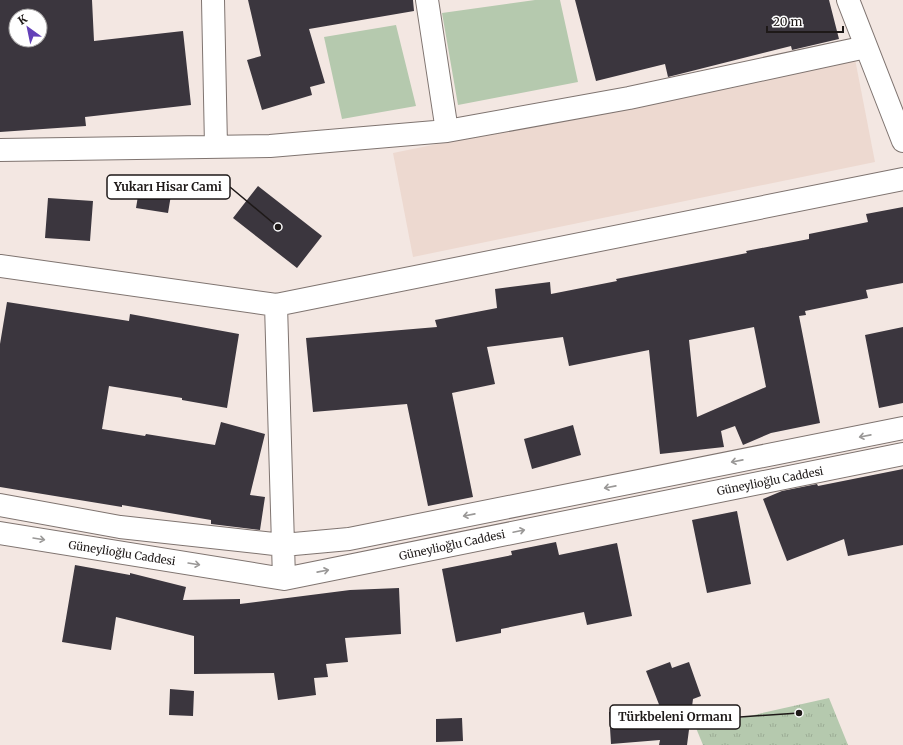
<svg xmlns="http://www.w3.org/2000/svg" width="903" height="745" viewBox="0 0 903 745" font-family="Merriweather,serif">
  <defs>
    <pattern id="park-tufts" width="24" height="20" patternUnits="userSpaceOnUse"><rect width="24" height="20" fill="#b5c9ae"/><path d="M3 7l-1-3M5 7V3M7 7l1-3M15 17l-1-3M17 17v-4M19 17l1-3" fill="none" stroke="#9bac95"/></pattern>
  </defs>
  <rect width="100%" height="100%" fill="#f3e7e2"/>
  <path fill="#edd9d0" d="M 855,59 L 875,162 L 413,257 L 393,153 Z"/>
  <path fill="#b5c9ae" d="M 535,0 L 560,0 L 578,82 L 458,105 L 442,13 Z
    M 396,25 L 416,106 L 342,119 L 324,37 Z"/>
  <path fill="url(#park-tufts)" d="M 829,698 L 848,745 L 703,745 L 696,728 Z"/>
  <path fill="#3b363e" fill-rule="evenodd" d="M 0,0 L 92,0 L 94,41 L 183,31 L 191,105 L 85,117 L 86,126 L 0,132 ZM 16,16 L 40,16 L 40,40 L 16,40 Z
    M 248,0 L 413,0 L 414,11 L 309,29 L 325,83 L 310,87 L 312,95 L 262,110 L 247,60 L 261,56 Z
    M 575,0 L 829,0 L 839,39 L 792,50 L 791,46 L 668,77 L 665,64 L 596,81 Z
    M 141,178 L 173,183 L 168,213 L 136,208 Z
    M 258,186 L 322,236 L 297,268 L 233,218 Z
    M 48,198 L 93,201 L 90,241 L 45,238 Z
    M 903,207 L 903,283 L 866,290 L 868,298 L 805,311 L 806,315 L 799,316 L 820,423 L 771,433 L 743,445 L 735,426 L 721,431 L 724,447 L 660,454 L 649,350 L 569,366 L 563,337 L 487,347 L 495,384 L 452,393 L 473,497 L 428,506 L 407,404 L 313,412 L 306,338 L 437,327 L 435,320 L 497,308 L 495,289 L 550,282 L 551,294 L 617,281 L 616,279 L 747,253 L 746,251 L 809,239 L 809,234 L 868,222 L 866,214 ZM 754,327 L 766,387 L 697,417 L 689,340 Z
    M 7,302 L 129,321 L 130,314 L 239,334 L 227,408 L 182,400 L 182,398 L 109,386 L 102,429 L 145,436 L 146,434 L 215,445 L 221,422 L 265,434 L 250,495 L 265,497 L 260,530 L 211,524 L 211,520 L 122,505 L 122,507 L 0,487 L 0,344 Z
    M 903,327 L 903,403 L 879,408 L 865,335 Z
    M 573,425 L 581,455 L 532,469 L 524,439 Z
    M 903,469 L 903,545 L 848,556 L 844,539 L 787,561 L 763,499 L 782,491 L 817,484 L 818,486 Z
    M 737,511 L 751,584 L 707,593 L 692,520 Z
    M 556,542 L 559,555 L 617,543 L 632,616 L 587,625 L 584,612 L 501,629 L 501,633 L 456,642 L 442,569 L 512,555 L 511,551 Z
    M 75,565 L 130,575 L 130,573 L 186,587 L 183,600 L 240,599 L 240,604 L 350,590 L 399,588 L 401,634 L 345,638 L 348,662 L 326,664 L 328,677 L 314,678 L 316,695 L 278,700 L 274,673 L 194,674 L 194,636 L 116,617 L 111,650 L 62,642 Z
    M 670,662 L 672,668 L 689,662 L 701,696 L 693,699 L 687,745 L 659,745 L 660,740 L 611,744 L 609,712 L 660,707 L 646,671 Z
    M 170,689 L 194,691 L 193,716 L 169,715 Z
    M 462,718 L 463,741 L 436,742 L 436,719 Z"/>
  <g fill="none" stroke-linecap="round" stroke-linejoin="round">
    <g stroke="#7f7470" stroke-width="24">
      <path id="minor" d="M 213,0 L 216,146
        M 427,0 L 447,131 L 629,98 L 866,47
        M 848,0 L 903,141
        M 0,150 L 270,146 L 447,131
        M 0,266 L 276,305 L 903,179
        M 276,305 L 284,579
        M 0,505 L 120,527 L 283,545 L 349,539 L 903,428
        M 0,533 L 284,579 L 903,454"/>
    </g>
    <use href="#minor" stroke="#fff" stroke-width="22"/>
  </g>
  <defs><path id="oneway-shaft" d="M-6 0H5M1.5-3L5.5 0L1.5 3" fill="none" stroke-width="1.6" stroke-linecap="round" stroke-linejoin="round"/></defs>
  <g stroke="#9a9897">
    <use href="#oneway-shaft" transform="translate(865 436) rotate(169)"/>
    <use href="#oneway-shaft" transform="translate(737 461) rotate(169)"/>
    <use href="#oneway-shaft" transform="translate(610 487) rotate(169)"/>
    <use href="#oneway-shaft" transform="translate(469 515) rotate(169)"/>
    <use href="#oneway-shaft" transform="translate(519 531) rotate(-12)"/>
    <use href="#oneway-shaft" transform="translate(39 539) rotate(9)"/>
    <use href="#oneway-shaft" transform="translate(194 564) rotate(9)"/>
    <use href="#oneway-shaft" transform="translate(323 571) rotate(-11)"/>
  </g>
  <g text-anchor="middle" stroke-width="4" stroke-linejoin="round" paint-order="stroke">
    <g font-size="11" fill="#1e1918" stroke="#fff">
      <text transform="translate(770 481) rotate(-11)" y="4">Güneylioğlu Caddesi</text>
      <text transform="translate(452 545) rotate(-12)" y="4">Güneylioğlu Caddesi</text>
      <text transform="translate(122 553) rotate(9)" y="4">Güneylioğlu Caddesi</text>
    </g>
  </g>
  <path fill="none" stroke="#1e1918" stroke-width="1.5" d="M278 227L230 187M799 713L740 717"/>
  <g fill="#1e1918" stroke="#fff" stroke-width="1.5">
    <circle cx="278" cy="227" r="4"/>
    <circle cx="799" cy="713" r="4"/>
  </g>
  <g fill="#fff" stroke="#1e1918" stroke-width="1.5">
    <rect x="107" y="175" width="123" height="24" rx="4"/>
    <rect x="610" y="705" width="130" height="24" rx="4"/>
  </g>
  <g font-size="12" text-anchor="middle" font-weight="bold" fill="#1e1918">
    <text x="168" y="191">Yukarı Hisar Cami</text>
    <text x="675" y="721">Türkbeleni Ormanı</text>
  </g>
  <g transform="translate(28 28) rotate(327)"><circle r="19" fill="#ffffff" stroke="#a5a3a3"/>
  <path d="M0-3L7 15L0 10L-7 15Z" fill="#6340b8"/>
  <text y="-6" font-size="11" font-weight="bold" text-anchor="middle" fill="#1e1918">K</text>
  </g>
  <path d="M767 26v6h76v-6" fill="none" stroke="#1e1918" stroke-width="2"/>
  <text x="773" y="26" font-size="12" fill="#1e1918" stroke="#ffffff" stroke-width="3" paint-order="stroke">20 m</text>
</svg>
